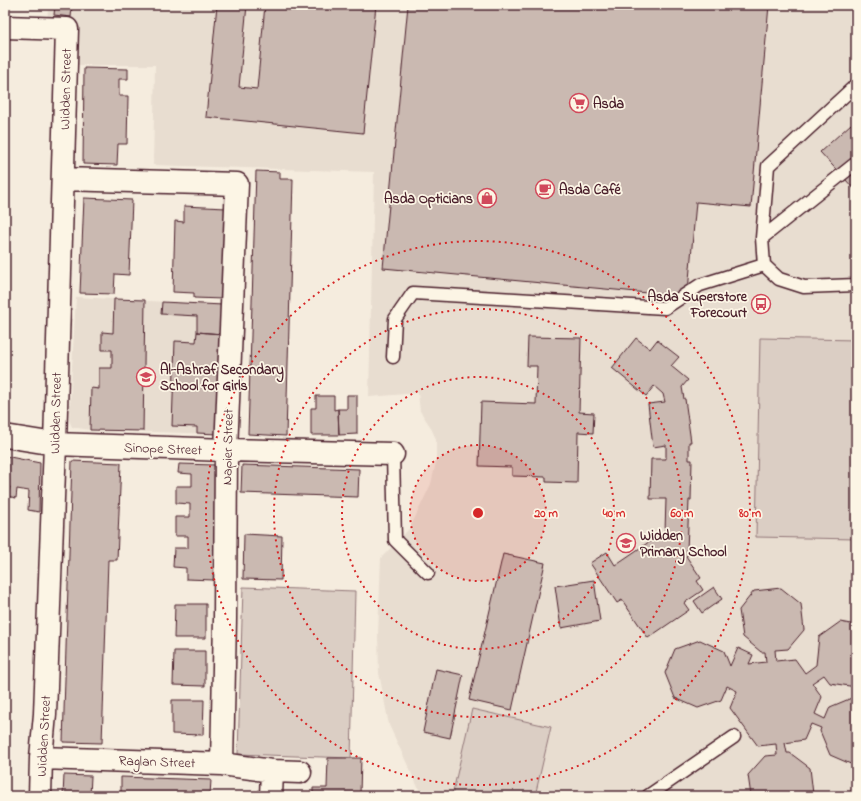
<svg xmlns="http://www.w3.org/2000/svg" width="861" height="801" viewBox="0 0 861 801" font-family="'Indie Flower',sans-serif">
  <rect width="100%" height="100%" fill="#f5ecde"/>
  <filter id="ink" filterUnits="userSpaceOnUse"><feTurbulence type="fractalNoise" baseFrequency=".025" numOctaves="2"/><feDisplacementMap in="SourceGraphic" scale="8" xChannelSelector="R" yChannelSelector="G"/><feConvolveMatrix kernelMatrix="1 2 1 2 8 2 1 2 1" color-interpolation-filters="sRGB"/></filter>
  <g filter="url(#ink)">
    <path fill="#e8ddd0" d="M 48,5 L 856,5 L 856,796 L 422,796 L 389,725 L 379,673 L 378,634 L 381,558 L 410,528 L 431,484 L 436,462 L 436,439 L 430,426 L 420,411 L 418,393 L 369,397 L 374,172 L 153,165 L 155,65 L 66,65 L 67,29 L 47,28 Z
      M 76,297 L 223,305 L 217,434 L 90,430 L 72,427 L 69,420 Z"/>
    <path fill="#dbcec4" stroke="#927678" d="M 760,338 L 856,340 L 856,539 L 756,537 Z
      M 243,587 L 355,591 L 351,758 L 238,754 Z
      M 472,709 L 551,727 L 535,796 L 452,796 Z"/>
    <path fill="#cab9b1" stroke="#4a1f2b" d="M 55,5 L 72,7 L 71,17 L 54,15 Z
      M 217,5 L 247,5 L 239,87 L 257,89 L 265,5 L 376,5 L 363,133 L 206,117 Z
      M 408,5 L 769,5 L 751,207 L 696,202 L 688,291 L 679,296 L 383,268 Z
      M 84,68 L 128,69 L 128,79 L 119,79 L 119,96 L 128,96 L 127,144 L 118,144 L 117,165 L 83,164 Z
      M 851,124 L 856,130 L 856,191 L 820,152 Z
      M 256,171 L 280,172 L 280,179 L 293,179 L 286,436 L 248,434 Z
      M 84,198 L 132,200 L 129,275 L 115,274 L 114,294 L 80,293 Z
      M 184,206 L 226,208 L 223,299 L 194,298 L 194,293 L 173,292 L 175,221 L 184,222 Z
      M 114,299 L 145,300 L 143,431 L 90,430 L 91,388 L 99,389 L 99,368 L 112,368 L 112,350 L 102,350 L 102,332 L 113,333 Z
      M 162,302 L 223,305 L 222,334 L 197,332 L 197,316 L 161,314 Z
      M 197,332 L 222,334 L 217,434 L 197,433 L 197,427 L 172,426 L 175,341 L 196,342 Z
      M 528,337 L 581,338 L 579,412 L 594,413 L 593,433 L 578,432 L 577,483 L 546,482 L 546,477 L 512,476 L 512,467 L 479,466 L 481,402 L 536,404 L 537,366 L 527,366 Z
      M 636,338 L 650,349 L 657,340 L 679,357 L 671,366 L 688,380 L 682,387 L 684,399 L 685,399 L 691,442 L 689,442 L 689,460 L 692,460 L 691,500 L 689,500 L 687,551 L 690,554 L 686,556 L 701,578 L 697,581 L 703,590 L 684,603 L 689,610 L 648,638 L 622,600 L 617,603 L 590,563 L 607,552 L 615,565 L 665,531 L 666,499 L 650,499 L 651,459 L 666,459 L 666,445 L 653,447 L 648,404 L 665,402 L 663,394 L 654,386 L 646,396 L 612,368 Z
      M 347,395 L 357,395 L 357,434 L 339,435 L 338,409 L 347,409 Z
      M 316,396 L 334,396 L 334,410 L 338,409 L 339,435 L 311,435 L 311,408 L 316,408 Z
      M 5,456 L 40,463 L 39,512 L 28,510 L 29,491 L 17,489 L 16,498 L 7,496 L 10,487 L 5,485 Z
      M 72,461 L 121,463 L 117,560 L 108,560 L 102,743 L 63,742 Z
      M 179,464 L 216,465 L 214,580 L 186,579 L 186,568 L 173,567 L 174,548 L 188,548 L 188,536 L 175,536 L 175,517 L 190,517 L 190,504 L 176,503 L 176,486 L 192,486 L 192,474 L 178,473 Z
      M 242,465 L 359,469 L 358,497 L 241,493 Z
      M 244,534 L 282,536 L 281,580 L 243,579 Z
      M 503,554 L 545,563 L 512,710 L 469,700 Z
      M 594,580 L 600,621 L 561,628 L 555,586 Z
      M 714,587 L 722,599 L 702,613 L 694,601 Z
      M 781,588 L 801,604 L 804,630 L 788,649 L 775,650 L 776,661 L 795,659 L 805,673 L 816,665 L 819,637 L 840,622 L 856,625 L 856,687 L 830,683 L 824,675 L 812,683 L 822,697 L 815,714 L 825,719 L 830,707 L 854,697 L 856,698 L 856,764 L 853,765 L 830,755 L 820,731 L 821,728 L 811,724 L 804,740 L 785,743 L 787,753 L 790,753 L 810,768 L 813,794 L 812,796 L 751,796 L 748,775 L 765,756 L 777,755 L 776,744 L 758,746 L 730,708 L 737,691 L 727,686 L 721,700 L 698,708 L 675,698 L 665,673 L 675,649 L 700,640 L 724,651 L 730,666 L 738,648 L 753,655 L 749,664 L 766,662 L 765,652 L 761,652 L 743,637 L 739,610 L 754,591 Z
      M 175,604 L 206,604 L 206,638 L 174,638 Z
      M 174,651 L 205,651 L 205,686 L 173,685 Z
      M 436,669 L 463,675 L 450,738 L 423,732 Z
      M 172,700 L 204,700 L 203,735 L 172,734 Z
      M 328,758 L 361,758 L 360,794 L 346,794 L 346,796 L 313,796 L 313,788 L 327,788 Z
      M 64,775 L 91,776 L 90,796 L 63,796 Z
      M 121,777 L 211,780 L 210,795 L 250,796 L 121,796 Z"/>
    <g fill="none" stroke-linecap="round" stroke-linejoin="round">
      <g stroke="#4a1f2b" stroke-width="15">
        <path id="lane" d="M 856,85 L 768,166 L 762,238 L 764,265 L 779,279 L 804,287 L 856,285
          M 762,238 L 856,163
          M 393,357 L 395,319 L 413,293 L 665,308 L 700,285 L 764,265
          M 393,454 L 395,540 L 428,573
          M 648,796 L 734,737"/>
      </g>
      <g stroke="#4a1f2b" stroke-width="25">
        <path id="street" d="M 5,27 L 67,29 L 55,444 L 45,714 L 41,758 L 40,796
          M 63,179 L 237,184 L 226,450 L 225,619 L 222,764
          M 5,436 L 55,444 L 226,450 L 393,454
          M 41,758 L 222,764 L 272,771
          M 271,796 L 272,771 L 300,772"/>
      </g>
      <use href="#lane" stroke="#fcf5e5" stroke-width="12"/>
      <use href="#street" stroke="#fcf5e5" stroke-width="22"/>
    </g>
  </g>
  <circle cx="478" cy="513" r="68" fill="#d62828" fill-opacity=".12"/>
  <g fill="none" stroke="#d62828" stroke-width="2" stroke-dasharray="2 4">
    <circle cx="478" cy="513" r="68"/>
    <circle cx="478" cy="513" r="136"/>
    <circle cx="478" cy="513" r="204"/>
    <circle cx="478" cy="513" r="272"/>
  </g>
  <defs>
    <g id="supermarket-ring" transform="scale(1)"><circle r="9.5" fill="#fcf5e5" stroke="#d1495b" stroke-width="1.5"/><path d="M-6-5.5h2.5l.6 2H6L4.5 2H-2.5L-4.4-4H-6ZM-1.5 3.2a1.3 1.3 0 1 0 .1 0ZM3 3.2a1.3 1.3 0 1 0 .1 0Z" fill="#d1495b"/></g>
    <g id="cafe-ring" transform="scale(1)"><circle r="9.5" fill="#fcf5e5" stroke="#d1495b" stroke-width="1.5"/><path d="M-5.5-4.5H6V0H3Q3 3.5 0 3.5H-2.5Q-5.5 3.5-5.5 0ZM3-3.2v2h1.7v-2ZM-6 4.5H4V6H-6Z" fill="#d1495b"/></g>
    <g id="shop-ring" transform="scale(1)"><circle r="9.5" fill="#fcf5e5" stroke="#d1495b" stroke-width="1.5"/><path d="M-5-2.5h2.3a2.7 3.5 0 0 1 5.4 0H5L5.5 6h-11ZM-1.5-2.5h3a1.5 2.3 0 0 0-3 0Z" fill="#d1495b"/></g>
    <g id="bus-ring" transform="scale(1)"><circle r="9.5" fill="#fcf5e5" stroke="#d1495b" stroke-width="1.5"/><path d="M-5-6H5V4H4V6H2V4H-2V6H-4V4H-5ZM-3.5-4V0h7V-4ZM-3.5 1.2v1.5H-2V1.2ZM2 1.2v1.5H3.5V1.2Z" fill="#d1495b"/></g>
    <g id="school-ring" transform="scale(1)"><circle r="9.5" fill="#fcf5e5" stroke="#d1495b" stroke-width="1.5"/><path d="M0-5L7-2L0 1L-7-2ZM-4 1L0 2.5L4 1V4Q0 6-4 4Z" fill="#d1495b"/></g>
  </defs>
  <g fill-rule="evenodd">
    <use href="#supermarket-ring" x="579" y="103"/>
    <use href="#cafe-ring" x="545" y="189"/>
    <use href="#shop-ring" x="487" y="198"/>
    <use href="#bus-ring" x="761" y="304"/>
    <use href="#school-ring" x="146" y="377"/>
    <use href="#school-ring" x="626" y="543"/>
  </g>
  <g text-anchor="middle" stroke-width="3.5" stroke-linejoin="round" paint-order="stroke">
    <g font-size="14" fill="#4a1f2b" stroke="#fcf5e5">
      <text transform="translate(65 89) rotate(-89)" y="5">Widden Street</text>
      <text transform="translate(55 413) rotate(-89)" y="5">Widden Street</text>
      <text transform="translate(227 447) rotate(-89)" y="5">Napier Street</text>
      <text transform="translate(163 448) rotate(2)" y="5">Sinope Street</text>
      <text transform="translate(43 736) rotate(-87)" y="5">Widden Street</text>
      <text transform="translate(157 761) rotate(2)" y="5">Raglan Street</text>
    </g>
    <g font-size="14" font-weight="bold" fill="#4a1f2b" stroke="#fcf5e5" text-anchor="start">
      <text x="593" y="108">Asda</text>
      <text x="559" y="194">Asda Café</text>
      <text x="473" y="203" text-anchor="end">Asda Opticians</text>
      <text x="747" y="301" text-anchor="end">Asda Superstore<tspan x="747" dy="16">Forecourt</tspan></text>
      <text x="160" y="374">Al-Ashraf Secondary<tspan x="160" dy="16">School for Girls</tspan></text>
      <text x="640" y="540">Widden<tspan x="640" dy="16">Primary School</tspan></text>
    </g>
  </g>
  <circle cx="478" cy="513" r="6" fill="#d62828" stroke="#fcf5e5" stroke-width="2"/>
  <g font-size="12" text-anchor="middle" font-weight="bold" fill="#d62828" stroke="#fcf5e5" stroke-width="3.5" stroke-linejoin="round" paint-order="stroke">
    <text x="546" y="517">20 m</text>
    <text x="614" y="517">40 m</text>
    <text x="682" y="517">60 m</text>
    <text x="750" y="517">80 m</text>
  </g>
  <rect width="861" height="801" fill="none" stroke="#fcf5e5" stroke-width="20"/>
  <rect x="10" y="10" width="841" height="781" fill="none" stroke="#4a1f2b" stroke-width="1.5" filter="url(#ink)"/>
</svg>
